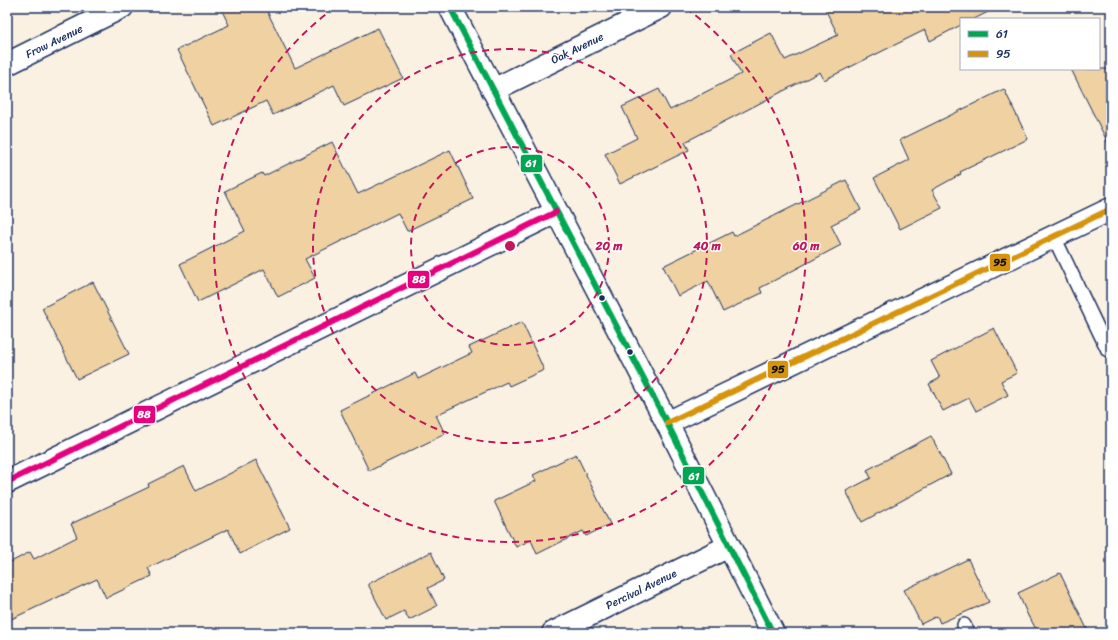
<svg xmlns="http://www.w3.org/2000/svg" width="1118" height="640" viewBox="0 0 1118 640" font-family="Sriracha,sans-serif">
  <rect width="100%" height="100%" fill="#faf1e3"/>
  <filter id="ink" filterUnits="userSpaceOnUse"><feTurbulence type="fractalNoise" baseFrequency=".025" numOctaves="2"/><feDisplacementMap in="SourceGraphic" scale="8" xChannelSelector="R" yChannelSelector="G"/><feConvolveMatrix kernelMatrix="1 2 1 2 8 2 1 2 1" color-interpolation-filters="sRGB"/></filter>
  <g filter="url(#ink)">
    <path fill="#efd1a2" stroke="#1b2f5e" d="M 220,7 L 265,7 L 295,68 L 378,28 L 403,78 L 344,106 L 334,85 L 273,115 L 266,101 L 214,126 L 177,50 L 229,25 Z
      M 824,7 L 998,7 L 974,19 L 961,19 L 961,25 L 930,41 L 925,30 L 824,80 L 820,72 L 685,142 L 689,150 L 620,184 L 605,154 L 637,138 L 622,107 L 659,89 L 670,110 L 741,74 L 731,54 L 771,33 L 785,60 L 838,35 Z
      M 1071,69 L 1111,69 L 1111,149 Z
      M 1004,89 L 1028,139 L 960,172 L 961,174 L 932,190 L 942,208 L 900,229 L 874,178 L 909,160 L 900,140 Z
      M 332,142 L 358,194 L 450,150 L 473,199 L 407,231 L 398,213 L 305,259 L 315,278 L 278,297 L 264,269 L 198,302 L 180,264 L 245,231 L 225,191 L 262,173 L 264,176 Z
      M 846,180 L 861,210 L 831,225 L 841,245 L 760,288 L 762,293 L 723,312 L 708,281 L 678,296 L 663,266 L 732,232 L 734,236 Z
      M 93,282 L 129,354 L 77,379 L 42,308 Z
      M 522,322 L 544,370 L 509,386 L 507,382 L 436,415 L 445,434 L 369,471 L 340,410 L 415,373 L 418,379 L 472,353 L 469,347 Z
      M 994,328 L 1017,373 L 1001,381 L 1008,395 L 976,411 L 969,398 L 943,411 L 929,384 L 940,378 L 931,361 Z
      M 931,436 L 951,474 L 862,522 L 846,491 L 871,478 L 867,470 Z
      M 576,454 L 610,524 L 586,536 L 583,531 L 537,554 L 531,540 L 516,547 L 494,501 L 536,481 L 533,475 Z
      M 256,460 L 290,528 L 240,554 L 228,529 L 148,568 L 152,576 L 106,598 L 97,579 L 7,621 L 7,564 L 30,552 L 34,559 L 77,537 L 71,524 L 149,487 L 148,484 L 184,466 L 196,491 Z
      M 431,552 L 444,580 L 428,588 L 437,606 L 409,620 L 404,611 L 386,620 L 368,584 Z
      M 968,559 L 989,602 L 940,623 L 937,616 L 921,624 L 904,590 Z
      M 1060,573 L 1089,633 L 1038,633 L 1030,618 L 1029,618 L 1018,593 Z"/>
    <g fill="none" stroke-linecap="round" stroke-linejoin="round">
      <g stroke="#1b2f5e" stroke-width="16">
        <path id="lane" d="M 1054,237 L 1108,350
          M 964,625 L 968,633"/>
      </g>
      <g stroke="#1b2f5e" stroke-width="25">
        <path id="street" d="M 7,64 L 122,7
          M 493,90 L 661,7
          M 667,423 L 1111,209
          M 7,482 L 556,212
          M 553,633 L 729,546"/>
      </g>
      <g stroke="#1b2f5e" stroke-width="25">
        <path id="secondary" d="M 450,7 L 667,423 L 773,633"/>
      </g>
      <use href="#lane" stroke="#fff" stroke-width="13"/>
      <use href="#street" stroke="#fff" stroke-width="22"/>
      <use href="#secondary" stroke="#fff" stroke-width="22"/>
      <g stroke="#fff" stroke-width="9">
        <path id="bus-1" d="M 450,7 L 667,423 L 773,633"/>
      </g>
      <g stroke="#fff" stroke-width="9">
        <path id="bus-2" d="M 667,423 L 1111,209"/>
      </g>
      <g stroke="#fff" stroke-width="9">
        <path id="bus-3" d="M 7,482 L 556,212"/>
      </g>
      <use href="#bus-1" stroke="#00a651" stroke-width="6"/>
      <use href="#bus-2" stroke="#d6940e" stroke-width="6"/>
      <use href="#bus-3" stroke="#e5007d" stroke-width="6"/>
    </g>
  </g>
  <g fill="none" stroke="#c2185b" stroke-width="2" stroke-dasharray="7 5">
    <circle cx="510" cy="246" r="99"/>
    <circle cx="510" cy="246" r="197"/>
    <path d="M686 8A296 296 0 1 1 334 8"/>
  </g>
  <g fill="#1b2f5e" stroke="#fff" stroke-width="1.5">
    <circle cx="602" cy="298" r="3.5"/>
    <circle cx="630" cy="352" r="3.5"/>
  </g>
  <g text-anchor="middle" stroke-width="3" stroke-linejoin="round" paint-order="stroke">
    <g font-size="11" fill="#1b2f5e" stroke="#fff">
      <text transform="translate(54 41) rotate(-26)" y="4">Frow Avenue</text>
      <text transform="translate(577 48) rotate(-26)" y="4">Oak Avenue</text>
      <text transform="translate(641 589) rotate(-26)" y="4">Percival Avenue</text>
    </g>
  </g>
  <circle cx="510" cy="246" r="6" fill="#c2185b" stroke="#fff" stroke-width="2"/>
  <g font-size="12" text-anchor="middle" font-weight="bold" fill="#c2185b" stroke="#fff" stroke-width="3" stroke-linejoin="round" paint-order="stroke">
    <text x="609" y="250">20 m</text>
    <text x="707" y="250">40 m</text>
    <text x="806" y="250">60 m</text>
  </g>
  <g stroke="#fff" stroke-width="1.5">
    <rect x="520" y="154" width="23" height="19" rx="4" fill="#00a651"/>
    <rect x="989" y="253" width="22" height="19" rx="4" fill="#d6940e"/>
    <rect x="407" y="270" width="23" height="19" rx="4" fill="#e5007d"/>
    <rect x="767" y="360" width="22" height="19" rx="4" fill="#d6940e"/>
    <rect x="133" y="405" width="23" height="19" rx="4" fill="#e5007d"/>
    <rect x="682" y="466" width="23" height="19" rx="4" fill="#00a651"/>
  </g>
  <g font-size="11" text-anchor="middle" font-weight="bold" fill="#fff">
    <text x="531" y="167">61</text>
    <text x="419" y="283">88</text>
    <text x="144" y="418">88</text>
    <text x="694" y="480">61</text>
  </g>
  <g font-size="11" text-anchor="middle" font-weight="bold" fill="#111">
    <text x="1000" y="266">95</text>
    <text x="778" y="373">95</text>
  </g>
  <rect width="1118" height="640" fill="none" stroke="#fff" stroke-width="24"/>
  <rect x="12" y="12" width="1094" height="616" fill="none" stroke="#1b2f5e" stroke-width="1.5" filter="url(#ink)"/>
  <rect x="960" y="18" width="140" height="52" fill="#ffffff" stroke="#a4acbf"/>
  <rect x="968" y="31" width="20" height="6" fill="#00a651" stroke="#a4acbf"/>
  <text x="996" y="38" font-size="12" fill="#1b2f5e">61</text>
  <rect x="968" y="51" width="20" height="6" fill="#d6940e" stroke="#a4acbf"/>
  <text x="996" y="58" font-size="12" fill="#1b2f5e">95</text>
</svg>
